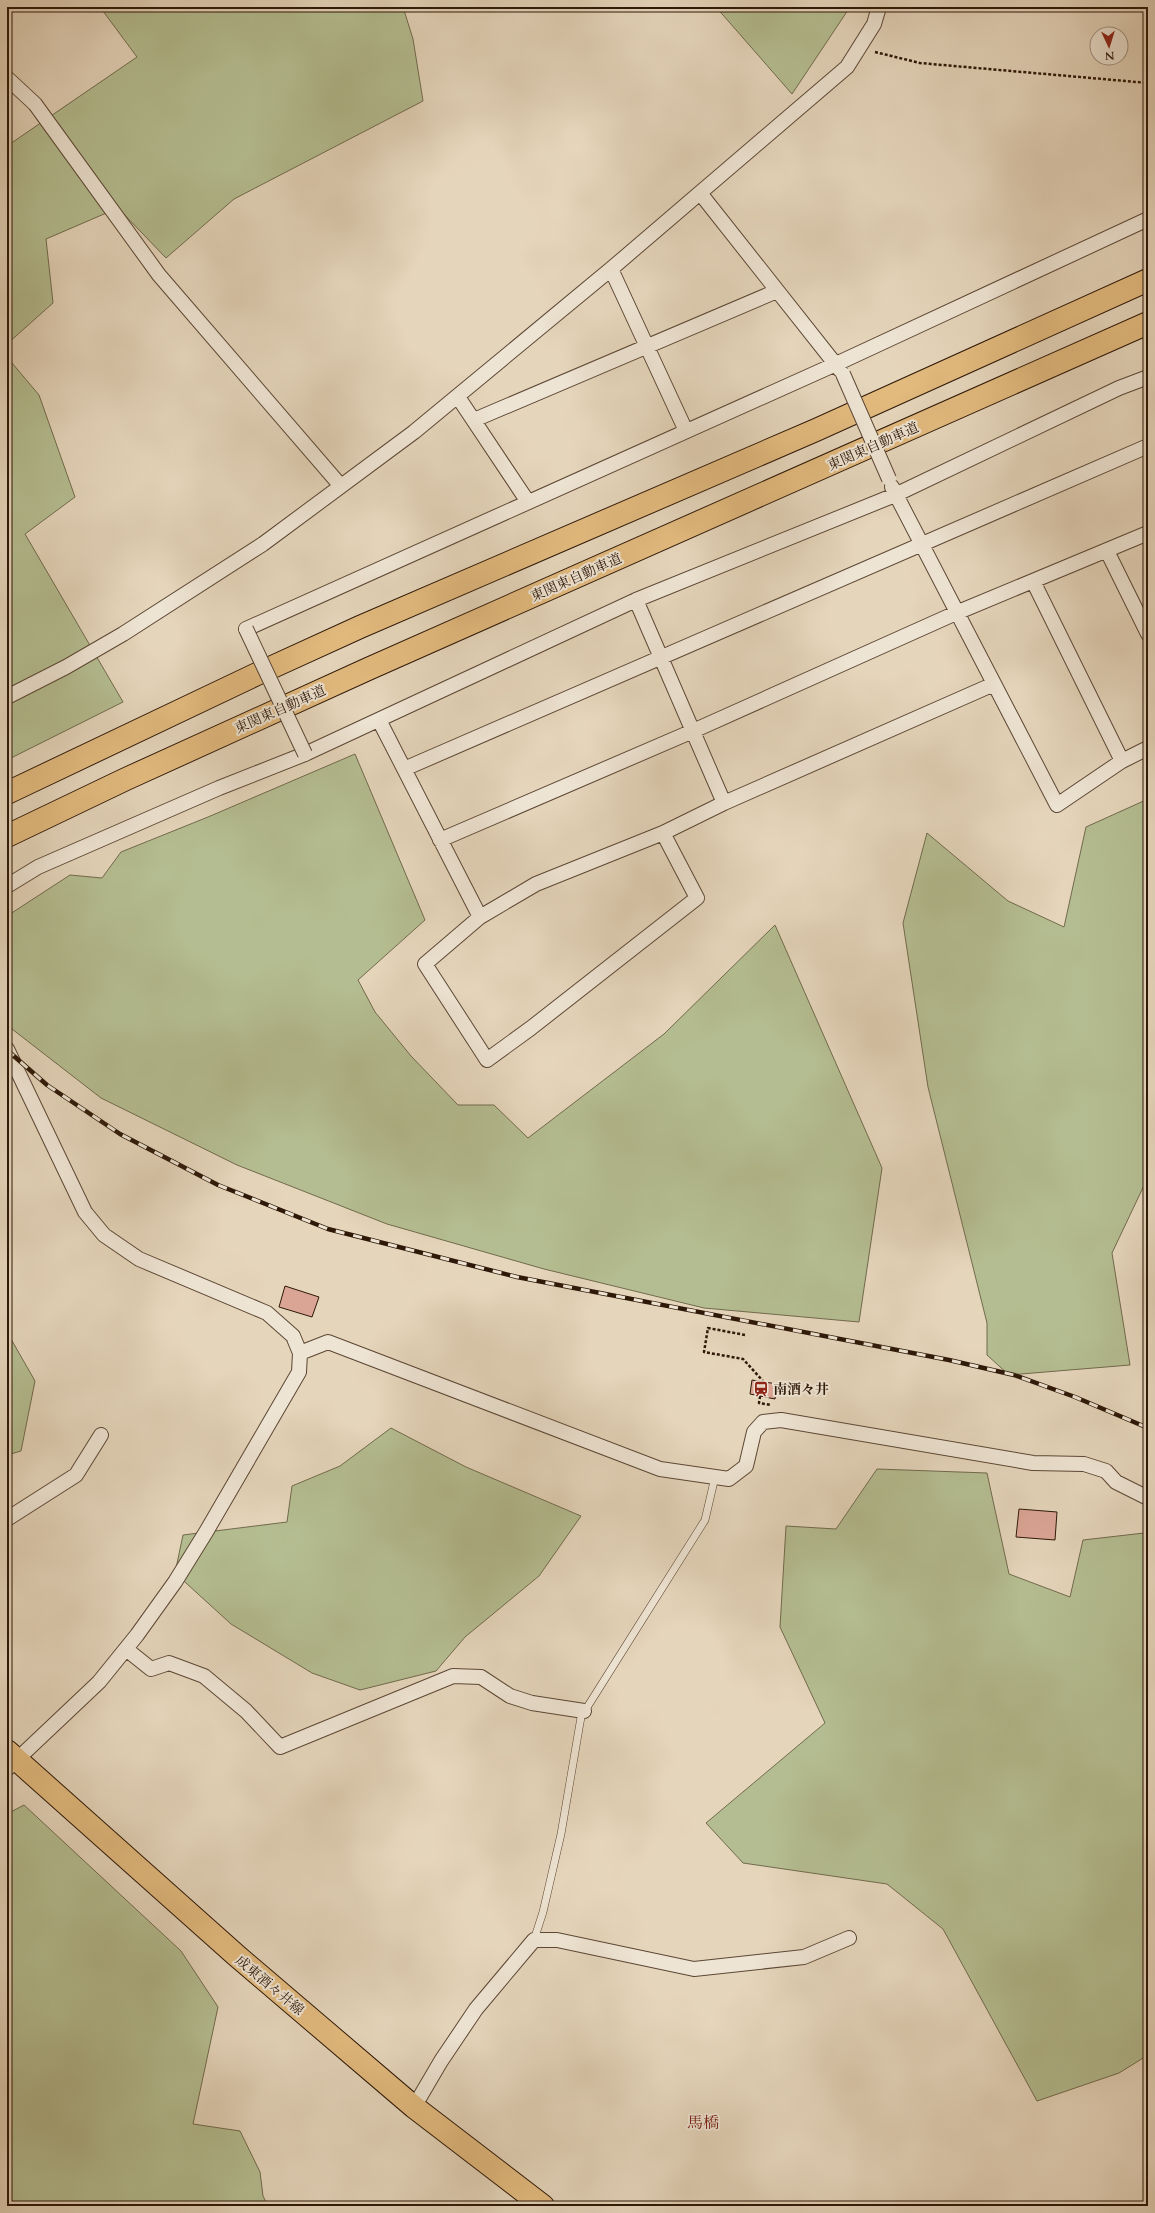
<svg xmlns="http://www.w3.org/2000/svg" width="1155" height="2213" viewBox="0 0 1155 2213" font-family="Cardo,'Noto Serif JP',serif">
  <rect width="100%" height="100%" fill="#e5d5bb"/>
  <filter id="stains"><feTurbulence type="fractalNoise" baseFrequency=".005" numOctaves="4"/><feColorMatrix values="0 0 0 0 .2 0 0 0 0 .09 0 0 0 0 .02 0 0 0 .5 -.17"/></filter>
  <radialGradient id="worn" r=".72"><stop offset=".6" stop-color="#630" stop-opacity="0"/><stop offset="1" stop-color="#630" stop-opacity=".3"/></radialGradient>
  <path fill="#b4bd91" stroke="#716a4c" d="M 100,7 L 403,7 L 413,39 L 423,101 L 234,199 L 166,258 L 118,208 L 46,239 L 53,303 L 7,344 L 7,146 L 137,57 Z
    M 716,7 L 850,7 L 792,94 Z
    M 7,357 L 39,395 L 75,497 L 25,534 L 123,702 L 7,760 Z
    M 355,754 L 425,920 L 358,980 L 375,1012 L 411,1056 L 458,1105 L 494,1105 L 528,1138 L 664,1034 L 775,925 L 882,1168 L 859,1322 L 704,1308 L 544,1269 L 387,1224 L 237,1165 L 101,1098 L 12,1029 L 7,1018 L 7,916 L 70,875 L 102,878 L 121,852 L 208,817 Z
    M 1148,799 L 1148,1177 L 1112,1253 L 1130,1365 L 1009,1375 L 987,1355 L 987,1323 L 928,1087 L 903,923 L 927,833 L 1008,901 L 1064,927 L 1086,827 Z
    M 7,1332 L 35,1381 L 21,1451 L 7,1455 Z
    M 391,1428 L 466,1467 L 581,1516 L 539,1576 L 465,1637 L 436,1671 L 360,1690 L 312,1673 L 231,1624 L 175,1573 L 183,1535 L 287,1522 L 292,1486 L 340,1466 Z
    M 877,1469 L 987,1473 L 1009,1574 L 1070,1597 L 1083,1540 L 1144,1533 L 1148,1535 L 1148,2055 L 1119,2073 L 1037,2101 L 943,1929 L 887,1884 L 743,1863 L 706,1823 L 825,1723 L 780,1627 L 786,1526 L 836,1529 Z
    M 24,1805 L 181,1951 L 218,2007 L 193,2124 L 240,2131 L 260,2172 L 263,2196 L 268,2206 L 7,2206 L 7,1814 Z"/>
  <path fill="#dba596" stroke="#2e1808" d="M 285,1286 L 319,1297 L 312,1317 L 279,1307 Z
    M 752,1380 L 777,1384 L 775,1399 L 750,1394 Z
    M 1019,1509 L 1057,1512 L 1055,1540 L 1016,1537 Z"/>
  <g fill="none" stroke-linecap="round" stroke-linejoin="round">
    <g stroke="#5c4735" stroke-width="8">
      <path id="service" d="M 534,1940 L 543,1912 L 561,1834 L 581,1717 L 705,1520 L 715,1477"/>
    </g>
    <g stroke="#5c4735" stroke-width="16">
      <path id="minor" d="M 7,78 L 35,104 L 159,275 L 340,485
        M 700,193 L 840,370
        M 611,269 L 686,431
        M 458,397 L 528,502
        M 474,420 L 777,291
        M 892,487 L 1057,805 L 1122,761 L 1148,748
        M 1107,551 L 1148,634
        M 1033,581 L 1122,761
        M 636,600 L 724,803
        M 246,629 L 836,364 L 1148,219
        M 7,697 L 66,667 L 123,634 L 263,544 L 414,432 L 611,269 L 847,67 L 874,24 L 879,7
        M 379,720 L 480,917
        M 404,769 L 1148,446
        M 663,833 L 697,898 L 531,1028 L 487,1060 L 425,964 L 480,917 L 536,884 L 663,833 L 724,803 L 994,684
        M 440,840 L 693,731 L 956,613 L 1148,533
        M 7,886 L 38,867 L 219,788 L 305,754 L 636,600 L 895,495 L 1119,388 L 1148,377
        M 7,1049 L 85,1212 L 104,1235 L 139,1259 L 267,1313 L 293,1336 L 300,1353 L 299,1372 L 206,1532 L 175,1582 L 137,1635 L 99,1682 L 7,1769
        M 300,1353 L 328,1342 L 660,1469 L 729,1479 L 746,1466 L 754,1432 L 763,1422 L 781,1420 L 1033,1463 L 1084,1464 L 1106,1471 L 1116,1482 L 1148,1498
        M 7,1519 L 76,1475 L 101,1435
        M 126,1649 L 151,1669 L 169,1663 L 204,1676 L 246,1711 L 280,1747 L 453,1676 L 481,1677 L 510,1696 L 532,1703 L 584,1711
        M 414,2107 L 441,2061 L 476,2009 L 534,1940 L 557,1940 L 694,1969 L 804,1957 L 849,1938"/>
    </g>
    <g stroke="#2e1808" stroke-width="24">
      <path id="primary" d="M 7,1751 L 237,1956 L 414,2107 L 543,2206"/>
    </g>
    <g stroke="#2e1808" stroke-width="24">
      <path id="motorway" d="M 7,793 L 257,674 L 360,627 L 816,430 L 1148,280
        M 7,836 L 126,779 L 368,669 L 1148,323"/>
    </g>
    <path stroke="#2e1808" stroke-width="2.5" stroke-dasharray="3 2" stroke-linecap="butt" d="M 875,52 L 920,63 L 1148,83
      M 745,1335 L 708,1328 L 704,1352 L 743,1359 L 763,1381
      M 760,1396 L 759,1403 L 771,1405"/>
    <use href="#service" stroke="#eee4d3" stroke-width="7"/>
    <use href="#minor" stroke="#eee4d3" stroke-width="14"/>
    <use href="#primary" stroke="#e2ba7e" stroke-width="22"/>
    <use href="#motorway" stroke="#e2ba7e" stroke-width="22"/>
    <g stroke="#2e1808" stroke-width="4.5">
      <path id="rail" d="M 7,1050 L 47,1085 L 120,1134 L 218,1185 L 328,1229 L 517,1277 L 949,1360 L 1014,1375 L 1075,1397 L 1148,1428"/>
    </g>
    <use href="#rail" stroke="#eee4d3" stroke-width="3" stroke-dasharray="9" stroke-linecap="butt"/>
    <g stroke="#5c4735" stroke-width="16" stroke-linecap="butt">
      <path id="minor-bridge" d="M 843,374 L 889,479
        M 246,629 L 305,754"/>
    </g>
    <use href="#minor-bridge" stroke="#eee4d3" stroke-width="14"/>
  </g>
  <defs>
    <g id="station-bare" transform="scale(1.2)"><path d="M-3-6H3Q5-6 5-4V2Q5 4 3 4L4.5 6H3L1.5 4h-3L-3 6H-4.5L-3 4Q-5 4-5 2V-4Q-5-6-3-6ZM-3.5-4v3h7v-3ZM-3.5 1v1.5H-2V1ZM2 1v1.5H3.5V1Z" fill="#8f2418" stroke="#eee4d3" stroke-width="2.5" paint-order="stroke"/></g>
  </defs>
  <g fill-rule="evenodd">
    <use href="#station-bare" x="761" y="1389"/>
  </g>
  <g text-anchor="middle" stroke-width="4" stroke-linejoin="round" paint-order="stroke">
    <g font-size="14" fill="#2e1808" stroke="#eee4d3">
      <text transform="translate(873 446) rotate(-24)" y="5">東関東自動車道</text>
      <text transform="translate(576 577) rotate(-24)" y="5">東関東自動車道</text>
      <text transform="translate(280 709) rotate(-24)" y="5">東関東自動車道</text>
      <text transform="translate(270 1985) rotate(40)" y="5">成東酒々井線</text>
    </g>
    <g font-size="14" font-weight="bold" fill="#2e1808" stroke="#eee4d3" text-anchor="start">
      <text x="773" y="1394">南酒々井</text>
    </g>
    <g font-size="16" fill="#7a1f14" stroke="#eee4d3">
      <text x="703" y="2128">馬橋</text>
    </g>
  </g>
  <rect width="1155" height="2213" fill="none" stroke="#e5d5bb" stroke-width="24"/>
  <rect x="8" y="8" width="1139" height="2197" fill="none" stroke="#2e1808" stroke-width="2"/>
  <rect x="12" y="12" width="1131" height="2189" fill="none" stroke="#2e1808"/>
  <g transform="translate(1109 46) rotate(176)"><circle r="19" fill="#eee4d3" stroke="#a19282"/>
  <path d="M0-3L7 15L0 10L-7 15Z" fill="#8f2418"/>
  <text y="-6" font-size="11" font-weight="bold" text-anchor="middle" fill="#2e1808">N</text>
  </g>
  <rect width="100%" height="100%" filter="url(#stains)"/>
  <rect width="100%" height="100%" fill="url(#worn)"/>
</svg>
